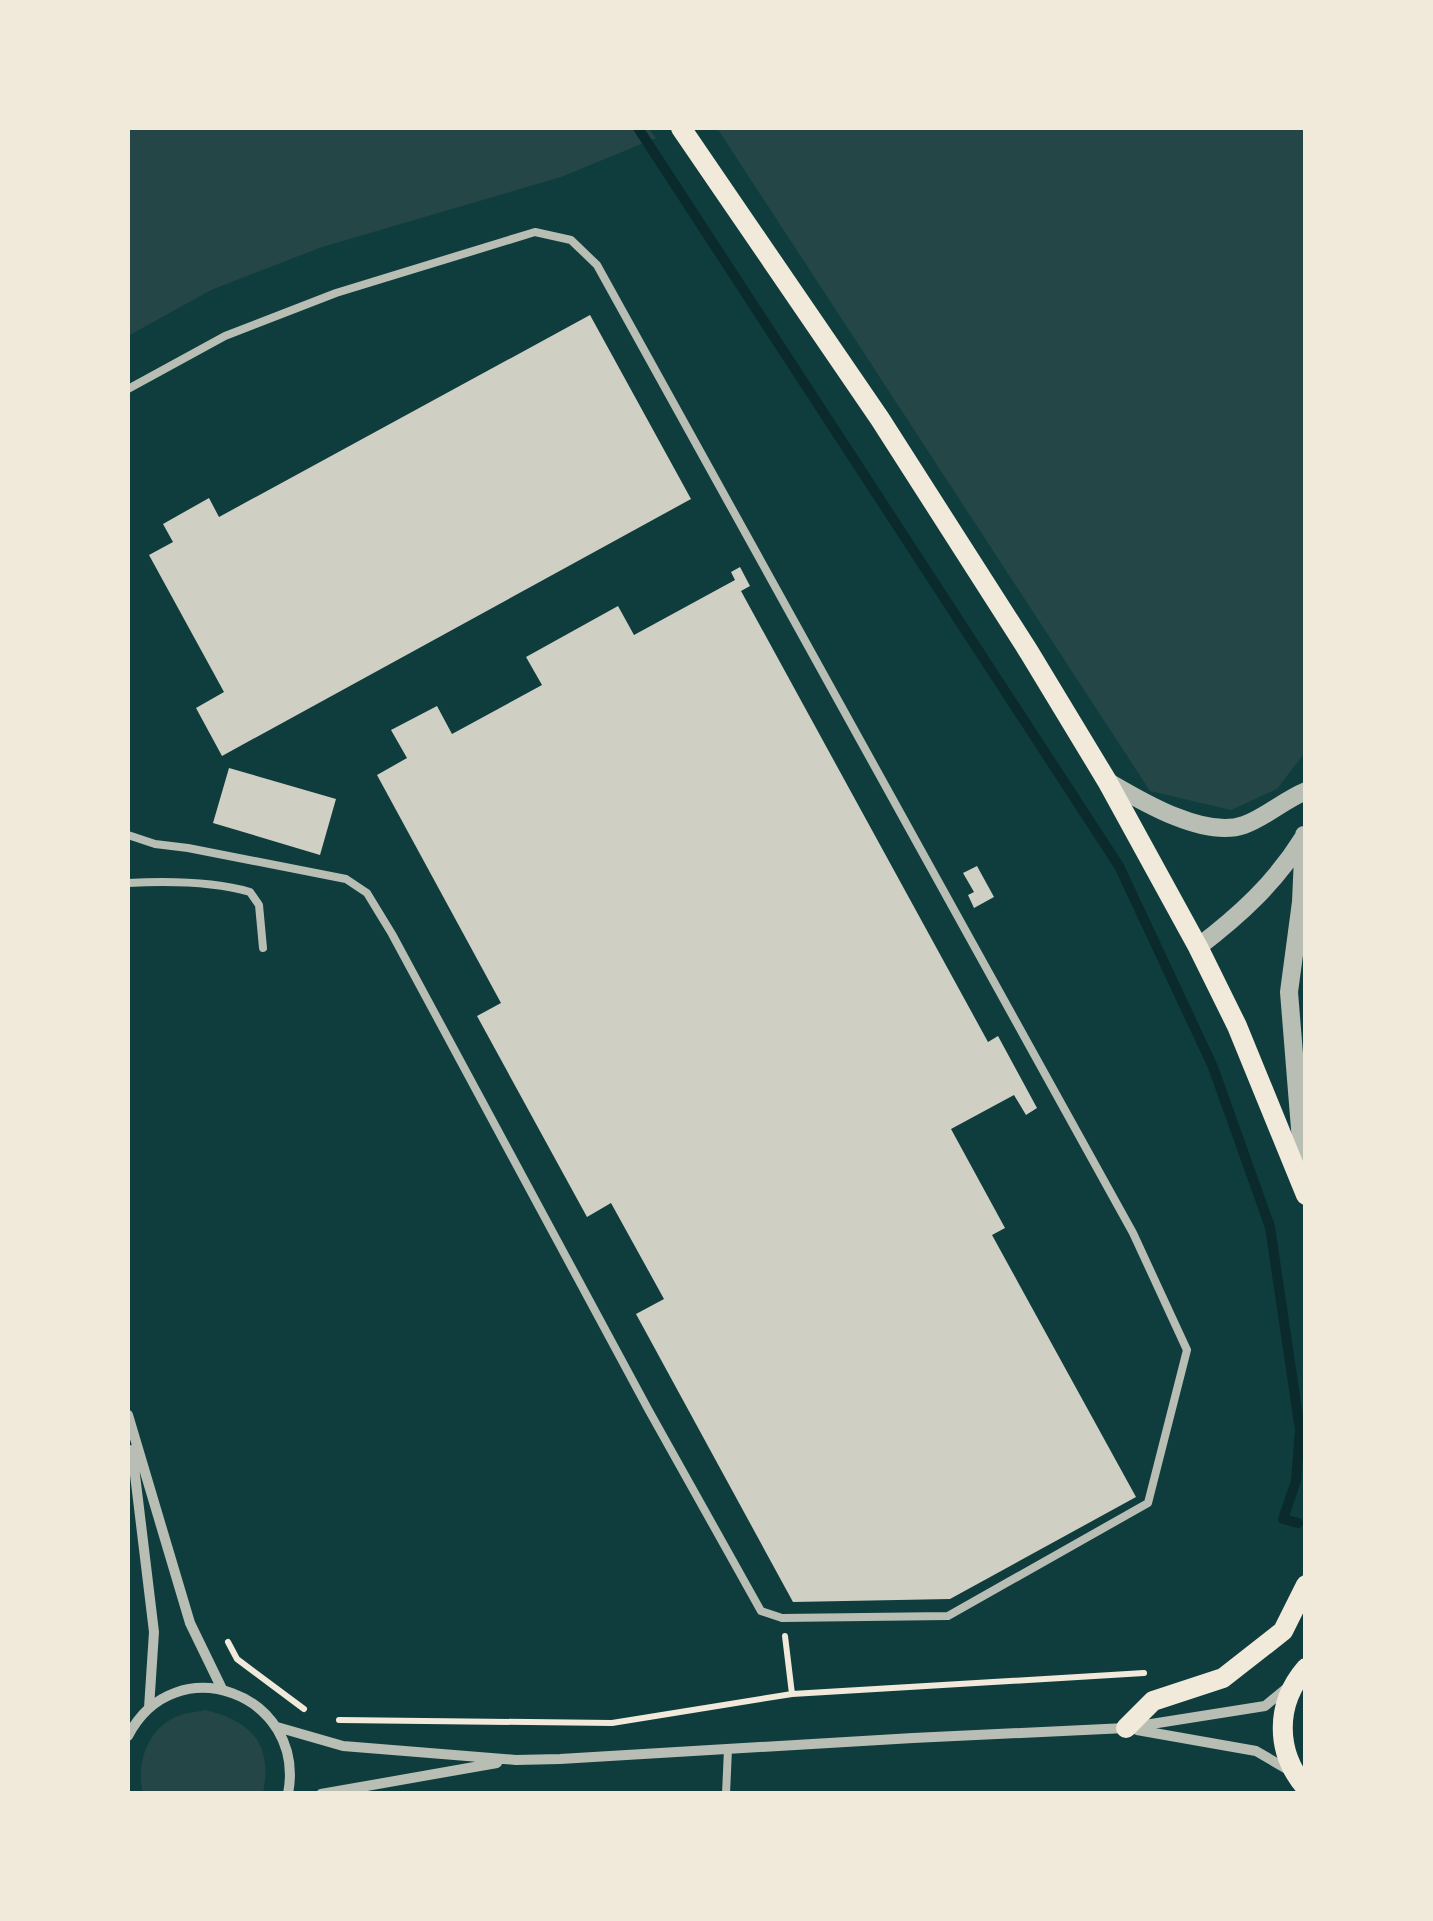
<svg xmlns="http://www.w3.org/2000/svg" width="1433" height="1921" viewBox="0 0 1433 1921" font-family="Ubuntu,sans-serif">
  <rect width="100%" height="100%" fill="#0f3d3e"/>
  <path fill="#244646" d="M 128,128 L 648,128 L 656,138 L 561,177 L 322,247 L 211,290 L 128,336 Z
    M 717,128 L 1305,128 L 1306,751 L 1277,789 L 1231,810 L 1150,791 Z
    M 205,1710 C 252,1721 273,1745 263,1793 L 143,1793 C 135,1763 149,1725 181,1715 C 189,1712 198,1712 205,1710 Z"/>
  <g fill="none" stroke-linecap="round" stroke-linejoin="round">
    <path stroke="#0a2a2b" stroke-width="10" d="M 638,128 L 1119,866 L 1213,1067 L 1270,1227 L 1300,1430 L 1296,1481 L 1283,1519 L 1298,1523"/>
  </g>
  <path fill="#cfcfc3" d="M 590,315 L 691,499 L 222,756 L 196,708 L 224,692 L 149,555 L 173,542 L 163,524 L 209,498 L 219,517 Z
    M 740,567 L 750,586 L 741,591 L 988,1042 L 998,1036 L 1037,1108 L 1026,1115 L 1014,1095 L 951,1129 L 1005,1228 L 992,1235 L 1136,1497 L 950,1599 L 793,1602 L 636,1314 L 664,1299 L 611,1203 L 587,1217 L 477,1016 L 501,1003 L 377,775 L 407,758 L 391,730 L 437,706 L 452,734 L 542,685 L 526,657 L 618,606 L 634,635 L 735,580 L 731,572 Z
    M 229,768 L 336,799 L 320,855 L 213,823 Z
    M 977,866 L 994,897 L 974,908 L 968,895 L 974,892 L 963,873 Z"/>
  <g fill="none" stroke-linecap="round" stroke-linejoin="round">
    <path stroke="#f1e9da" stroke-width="6" d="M 785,1636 L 792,1694
      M 228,1642 L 237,1659 L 304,1709
      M 339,1720 L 612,1723 L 792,1694 L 1144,1673
      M 471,1794 L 505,1794"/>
    <path stroke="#b8beb3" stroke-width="8" d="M 128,389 L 225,336 L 336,293 L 535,232 L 571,240 L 597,265 L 1133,1233 L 1187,1350 L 1148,1503 L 948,1616 L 782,1618 L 761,1611 L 648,1409 L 392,934 L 367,893 L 346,879 L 188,848 L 155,844 L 128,835
      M 128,883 C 167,881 212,881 250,892 L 259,905 L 263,948
      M 726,1794 L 728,1749"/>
    <path stroke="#b8beb3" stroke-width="10" d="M 128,1415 L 190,1623 L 222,1689
      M 132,1450 L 154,1632 L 149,1708
      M 277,1727 L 343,1746 L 516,1760 L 560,1759 L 913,1738 L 1126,1728 L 1265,1706 L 1288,1687
      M 1137,1730 L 1256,1751 L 1292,1772
      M 128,1736 C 175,1645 307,1694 288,1794
      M 321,1794 L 497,1763"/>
    <path stroke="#b8beb3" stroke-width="18" d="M 1107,781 C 1141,801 1204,839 1244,825 C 1266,817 1284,800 1306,791
      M 1198,947 C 1240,915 1275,883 1303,838
      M 1304,1178 L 1289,992 L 1301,902 L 1304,835"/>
    <path stroke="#f1e9da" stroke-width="20" d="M 681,128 L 880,419 L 1029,652 L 1107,781 L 1198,947 L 1237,1026 L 1306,1195
      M 1306,1668 C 1275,1704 1275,1752 1306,1788
      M 1126,1728 L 1153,1701 L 1223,1678 L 1283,1631 L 1306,1585"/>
  </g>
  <rect width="1433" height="1921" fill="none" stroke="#f1e9da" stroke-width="260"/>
</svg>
